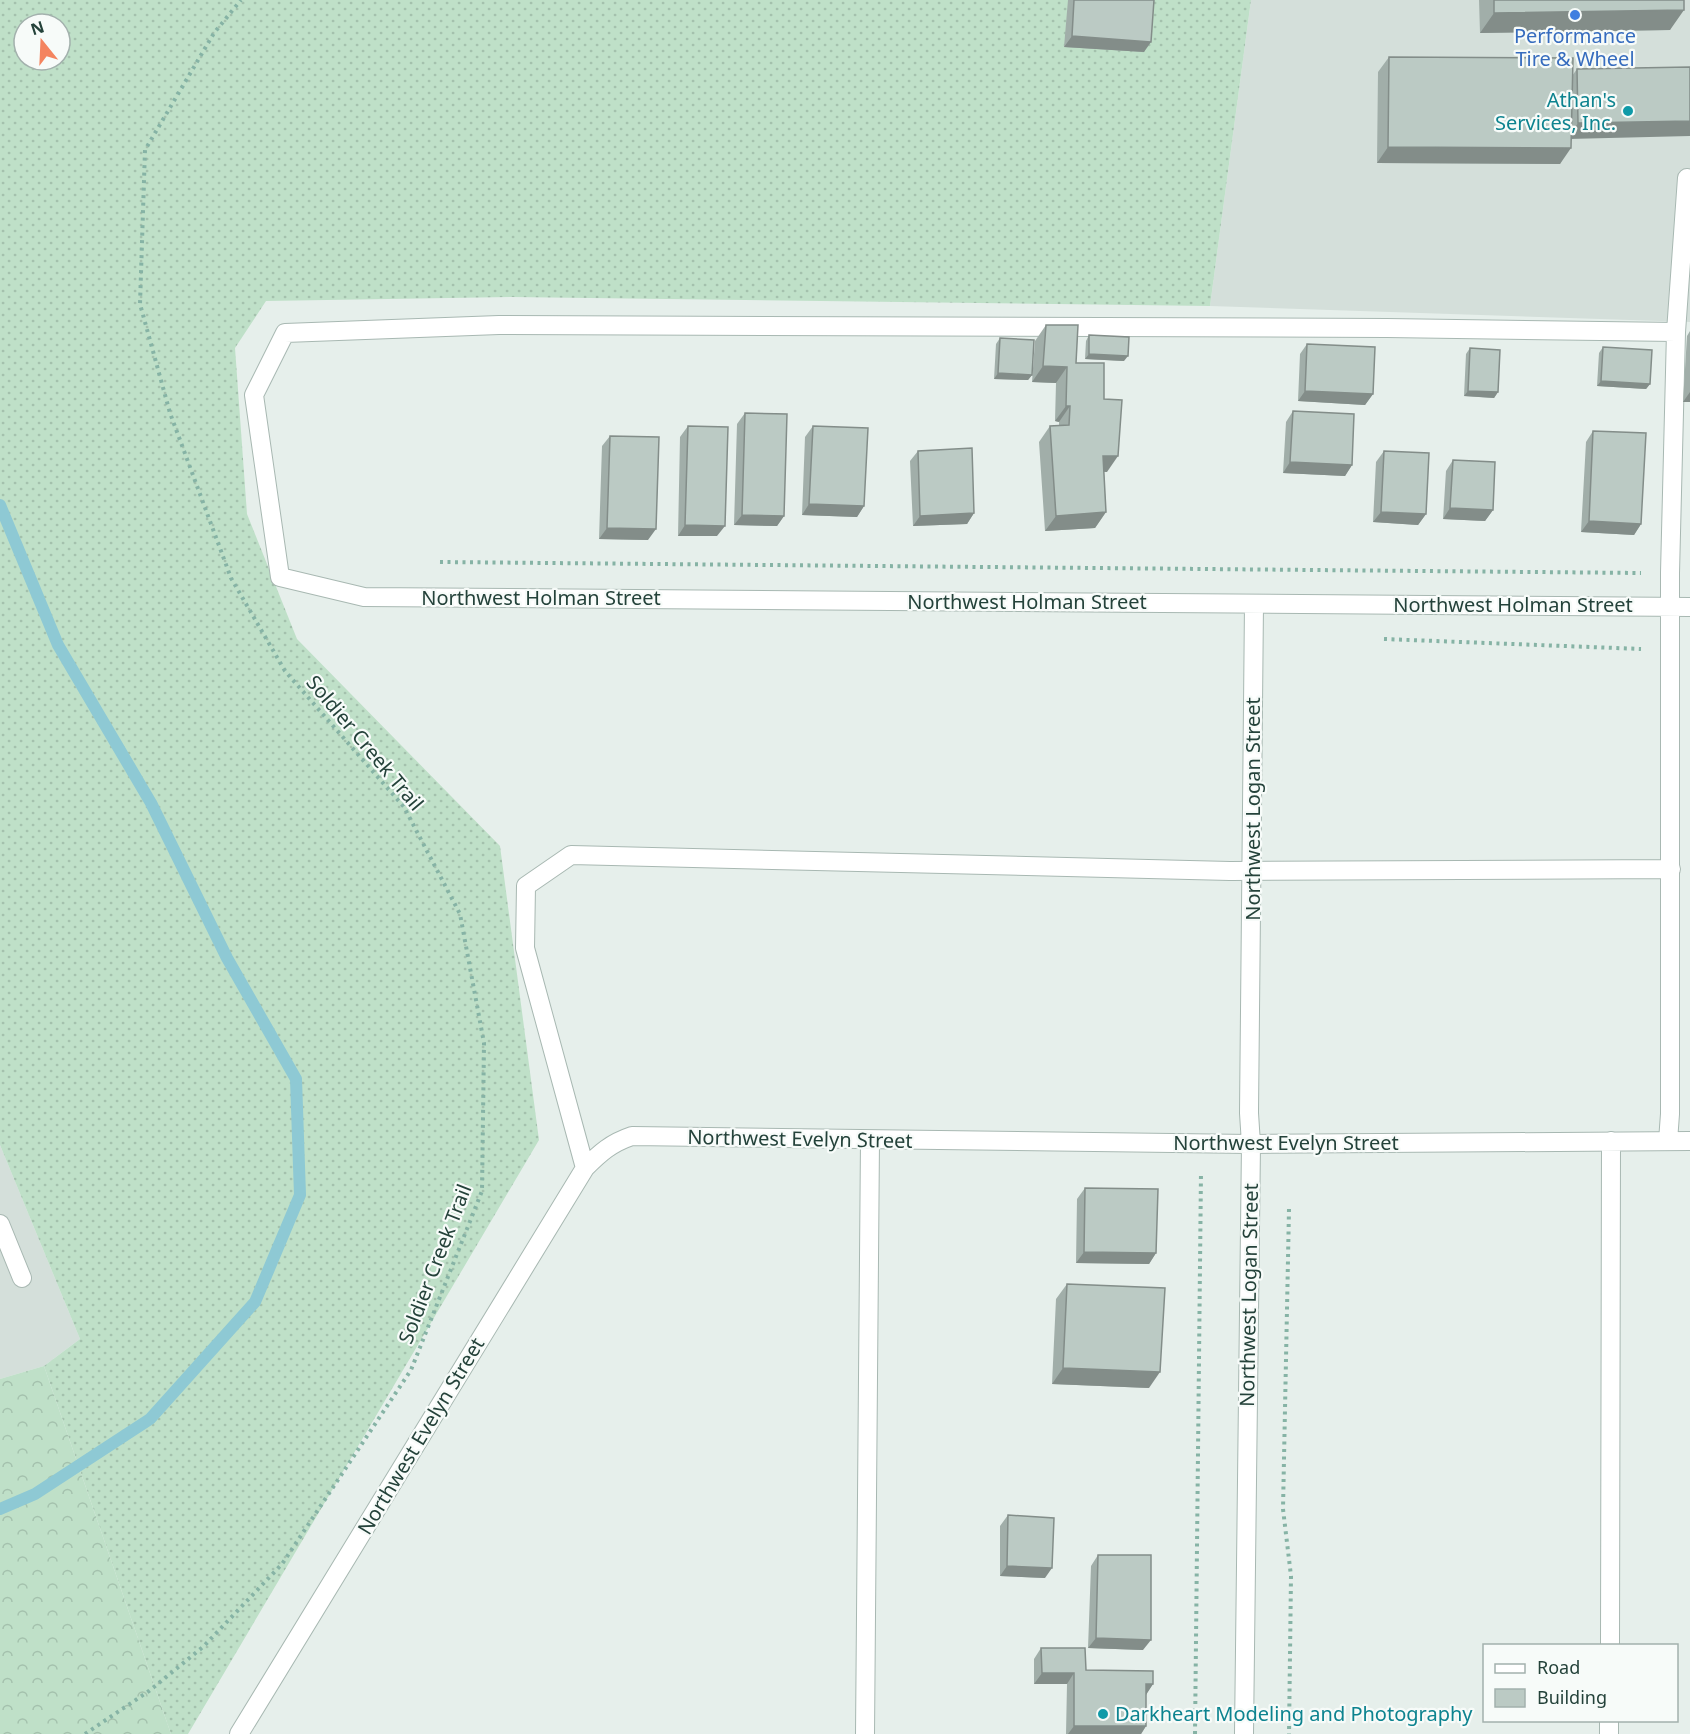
<svg xmlns="http://www.w3.org/2000/svg" width="1690" height="1734" viewBox="0 0 1690 1734" font-family="'Noto Sans',sans-serif">
  <defs>
    <pattern id="grass-dots" width="8" height="8" patternUnits="userSpaceOnUse" patternTransform="scale(1.5)"><rect width="8" height="8" fill="#bfe0c8"/><path d="M2 2h.1M6 6h.1" fill="none" stroke="#a4c1ad" stroke-width="1.8" stroke-linecap="round"/></pattern>
    <pattern id="forest-crowns" width="20" height="18" patternUnits="userSpaceOnUse" patternTransform="scale(1.5)"><rect width="20" height="18" fill="#bfe0c8"/><path d="M2 6a3 3 0 1 1 6 0M12 15a3 3 0 1 1 6 0" fill="none" stroke="#a4c1ad"/></pattern>
  </defs>
  <rect width="100%" height="100%" fill="#e6efeb"/>
  <path fill="#d4dfda" d="M 1251,0 L 1690,0 L 1690,322 L 1210,306 Z
    M 0,1145 L 80,1339 L 44,1366 L 0,1379 Z"/>
  <path fill="url(#grass-dots)" fill-rule="evenodd" d="M 0,0 L 1251,0 L 1210,306 L 511,297 L 266,301 L 235,348 L 247,514 L 297,639 L 500,846 L 539,1140 L 188,1734 L 171,1734 L 44,1366 L 80,1339 L 0,1145 ZM 24,24 L 60,24 L 60,60 L 24,60 Z"/>
  <path fill="url(#forest-crowns)" d="M 44,1366 L 171,1734 L 0,1734 L 0,1379 Z"/>
  <g fill="none" stroke-linecap="round" stroke-linejoin="round">
    <path stroke="#8ec9d4" stroke-width="12" d="M 0,505 L 58,645 L 151,803 L 227,958 L 296,1079 L 300,1195 L 255,1302 L 150,1419 L 35,1494 L 0,1509"/>
    <g stroke="#a8b8b2" stroke-width="20">
      <path id="minor" d="M 1676,332 L 1387,328 L 499,325 L 285,333 L 254,395 L 280,577 L 364,597 L 1690,607
        M 1668,1141 L 1670,1114 L 1670,573 L 1676,332 L 1687,178
        M 585,1168 L 525,948 L 526,886 L 571,855 L 1230,871 L 1671,869
        M 0,1224 L 22,1278
        M 1610,1646 L 1611,1141
        M 239,1734 L 585,1168 C 600,1153 611,1143 632,1136 L 1251,1144 L 1690,1141
        M 865,1734 L 870,1140
        M 1244,1734 L 1251,1144 L 1249,1113 L 1254,604
        M 1609,1734 L 1609,1720"/>
    </g>
    <path stroke="#86b3a5" stroke-width="4" stroke-dasharray="3 4.5" stroke-linecap="butt" d="M 440,562 L 1641,573
      M 1384,639 L 1641,649
      M 1289,1209 L 1283,1509 L 1291,1576 L 1289,1734
      M 85,1734 L 149,1691 L 204,1646 L 282,1564 L 411,1370 L 482,1191 L 484,1043 L 460,914 L 404,807 L 285,671 L 231,578 L 170,413 L 140,304 L 145,150 L 214,33 L 241,0
      M 1195,1734 L 1201,1172"/>
    <use href="#minor" stroke="#fff" stroke-width="18"/>
  </g>
  <path fill="#a1aea9" d="M 1068,0 L 1154,0 L 1144,52 L 1064,47 Z
    M 1479,0 L 1684,0 L 1670,30 L 1480,33 Z
    M 1389,57 L 1572,76 L 1577,69 L 1690,67 L 1572,139 L 1560,164 L 1377,163 L 1378,72 Z
    M 1046,325 L 1104,399 L 1107,472 L 1104,472 L 1106,512 L 1095,528 L 1045,531 L 1039,442 L 1050,426 L 1059,426 L 1059,422 L 1055,421 L 1056,383 L 1032,382 L 1035,341 Z
    M 1690,331 L 1690,402 L 1683,402 L 1687,336 Z
    M 1089,335 L 1124,361 L 1085,359 L 1086,341 Z
    M 1000,338 L 1032,375 L 1028,380 L 994,379 L 996,344 Z
    M 1307,344 L 1373,394 L 1365,405 L 1298,401 L 1300,354 Z
    M 1603,347 L 1650,384 L 1646,389 L 1597,386 L 1599,353 Z
    M 1470,348 L 1498,392 L 1494,398 L 1464,396 L 1466,354 Z
    M 1293,411 L 1352,465 L 1345,476 L 1283,473 L 1286,422 Z
    M 745,413 L 784,516 L 777,526 L 734,525 L 737,424 Z
    M 688,426 L 717,536 L 678,536 L 680,437 Z
    M 813,426 L 864,506 L 857,517 L 802,515 L 805,437 Z
    M 1593,431 L 1641,524 L 1634,535 L 1581,532 L 1586,442 Z
    M 610,436 L 648,540 L 599,539 L 602,446 Z
    M 918,451 L 974,513 L 967,524 L 913,526 L 910,461 Z
    M 1384,451 L 1426,514 L 1418,525 L 1373,522 L 1376,462 Z
    M 1453,460 L 1493,510 L 1485,521 L 1443,519 L 1446,471 Z
    M 1085,1188 L 1156,1253 L 1149,1264 L 1076,1263 L 1077,1199 Z
    M 1067,1284 L 1149,1388 L 1052,1384 L 1056,1299 Z
    M 1008,1515 L 1045,1578 L 1000,1576 L 1000,1526 Z
    M 1098,1555 L 1143,1650 L 1088,1648 L 1091,1566 Z
    M 1041,1648 L 1086,1670 L 1153,1684 L 1146,1694 L 1146,1726 L 1141,1734 L 1066,1734 L 1067,1684 L 1034,1684 L 1034,1659 Z"/>
  <path fill="#838d89" d="M 1684,10 L 1670,30 L 1480,33 L 1494,13 Z
    M 1072,36 L 1151,42 L 1144,52 L 1064,47 Z
    M 1690,121 L 1690,136 L 1568,139 L 1578,123 Z
    M 1388,147 L 1571,148 L 1560,164 L 1377,163 Z
    M 1089,354 L 1128,356 L 1124,361 L 1085,359 Z
    M 1043,366 L 1067,367 L 1056,383 L 1032,382 Z
    M 998,373 L 1032,375 L 1028,380 L 994,379 Z
    M 1601,381 L 1650,384 L 1646,389 L 1597,386 Z
    M 1305,391 L 1373,394 L 1365,405 L 1298,401 Z
    M 1468,391 L 1498,392 L 1494,398 L 1464,396 Z
    M 1690,392 L 1690,402 L 1683,402 Z
    M 1066,406 L 1070,406 L 1059,422 L 1055,421 Z
    M 1103,456 L 1118,456 L 1107,472 L 1092,471 Z
    M 1290,462 L 1352,465 L 1345,476 L 1283,473 Z
    M 809,504 L 864,506 L 857,517 L 802,515 Z
    M 1450,508 L 1493,510 L 1485,521 L 1443,519 Z
    M 1106,512 L 1095,528 L 1045,531 L 1056,516 Z
    M 1381,512 L 1426,514 L 1418,525 L 1373,522 Z
    M 974,513 L 967,524 L 913,526 L 920,516 Z
    M 742,515 L 784,516 L 777,526 L 734,525 Z
    M 1589,521 L 1641,524 L 1634,535 L 1581,532 Z
    M 685,525 L 725,526 L 717,536 L 678,536 Z
    M 607,528 L 656,529 L 648,540 L 599,539 Z
    M 1084,1252 L 1156,1253 L 1149,1264 L 1076,1263 Z
    M 1063,1368 L 1160,1372 L 1149,1388 L 1052,1384 Z
    M 1007,1566 L 1052,1568 L 1045,1578 L 1000,1576 Z
    M 1096,1638 L 1151,1640 L 1143,1650 L 1088,1648 Z
    M 1042,1673 L 1074,1673 L 1067,1684 L 1034,1684 Z
    M 1146,1684 L 1153,1684 L 1146,1695 Z
    M 1074,1726 L 1146,1726 L 1141,1734 L 1068,1734 Z"/>
  <path fill="#bbcac4" stroke="#838d89" stroke-width="1.5" d="M 1074,0 L 1154,0 L 1151,42 L 1072,36 Z
    M 1494,0 L 1684,0 L 1684,10 L 1494,13 Z
    M 1389,57 L 1573,58 L 1571,148 L 1388,147 Z
    M 1690,67 L 1690,121 L 1578,123 L 1577,69 Z
    M 1046,325 L 1078,325 L 1076,363 L 1104,363 L 1104,399 L 1122,400 L 1118,456 L 1103,456 L 1106,512 L 1056,516 L 1050,426 L 1069,425 L 1070,406 L 1066,406 L 1067,367 L 1043,366 Z
    M 1089,335 L 1129,337 L 1128,356 L 1089,354 Z
    M 1000,338 L 1034,340 L 1032,375 L 998,373 Z
    M 1307,344 L 1375,347 L 1373,394 L 1305,391 Z
    M 1603,347 L 1652,350 L 1650,384 L 1601,381 Z
    M 1470,348 L 1500,350 L 1498,392 L 1468,391 Z
    M 1293,411 L 1354,414 L 1352,465 L 1290,462 Z
    M 745,413 L 787,414 L 784,516 L 742,515 Z
    M 688,426 L 728,427 L 725,526 L 685,525 Z
    M 813,426 L 868,428 L 864,506 L 809,504 Z
    M 1593,431 L 1646,433 L 1641,524 L 1589,521 Z
    M 610,436 L 659,437 L 656,529 L 607,528 Z
    M 972,448 L 974,513 L 920,516 L 918,451 Z
    M 1384,451 L 1429,453 L 1426,514 L 1381,512 Z
    M 1453,460 L 1495,462 L 1493,510 L 1450,508 Z
    M 1085,1188 L 1158,1189 L 1156,1253 L 1084,1252 Z
    M 1067,1284 L 1165,1288 L 1160,1372 L 1063,1368 Z
    M 1008,1515 L 1054,1518 L 1052,1568 L 1007,1566 Z
    M 1098,1555 L 1151,1555 L 1151,1640 L 1096,1638 Z
    M 1041,1648 L 1085,1648 L 1086,1670 L 1153,1671 L 1153,1684 L 1146,1684 L 1146,1726 L 1074,1726 L 1074,1673 L 1042,1673 Z"/>
  <circle fill="#3f7fe0" stroke="#f7fbf9" stroke-width="2" cx="1575" cy="15" r="6"/>
  <g fill="#0f9aa8" stroke="#f7fbf9" stroke-width="2">
    <circle cx="1628" cy="111" r="6"/>
    <circle cx="1103" cy="1714" r="6"/>
  </g>
  <g text-anchor="middle" stroke-width="4.5" stroke-linejoin="round" paint-order="stroke">
    <g font-size="20" fill="#366cbe" stroke="#f7fbf9">
      <text x="1575" y="43">Performance<tspan x="1575" dy="23">Tire &amp; Wheel</tspan></text>
    </g>
    <g font-size="20" fill="#0d838f" stroke="#f7fbf9" text-anchor="end">
      <text x="1616" y="107">Athan's<tspan x="1616" dy="23">Services, Inc.</tspan></text>
      <text x="1115" y="1721" text-anchor="start">Darkheart Modeling and Photography</text>
    </g>
    <g font-size="20" fill="#24423a" stroke="#f7fbf9">
      <text x="541" y="605">Northwest Holman Street</text>
      <text x="1027" y="609">Northwest Holman Street</text>
      <text x="1513" y="612">Northwest Holman Street</text>
      <text transform="translate(365 743) rotate(50)" y="7">Soldier Creek Trail</text>
      <text transform="translate(1253 809) rotate(-90)" y="7">Northwest Logan Street</text>
      <text transform="translate(800 1139) rotate(1)" y="7">Northwest Evelyn Street</text>
      <text x="1286" y="1150">Northwest Evelyn Street</text>
      <text transform="translate(435 1264) rotate(-69)" y="7">Soldier Creek Trail</text>
      <text transform="translate(1249 1295) rotate(-89)" y="7">Northwest Logan Street</text>
      <text transform="translate(421 1436) rotate(-59)" y="7">Northwest Evelyn Street</text>
    </g>
  </g>
  <rect x="1483" y="1644" width="195" height="78" fill="#f7fbf9" stroke="#a3b1ad" stroke-width="1.5"/>
  <rect x="1495" y="1664" width="30" height="9" fill="#ffffff" stroke="#a3b1ad" stroke-width="1.5"/>
  <text x="1537" y="1674" font-size="18" fill="#24423a">Road</text>
  <rect x="1495" y="1689" width="30" height="18" fill="#bbcac4" stroke="#a3b1ad" stroke-width="1.5"/>
  <text x="1537" y="1704" font-size="18" fill="#24423a">Building</text>
  <g transform="translate(42 42) rotate(342)"><circle r="28" fill="#f7fbf9" stroke="#a3b1ad" stroke-width="1.5"/>
  <path d="M0-4.5L10 22L0 15L-10 22Z" fill="#f4845f"/>
  <text y="-9" font-size="16" font-weight="bold" text-anchor="middle" fill="#24423a">N</text>
  </g>
</svg>
